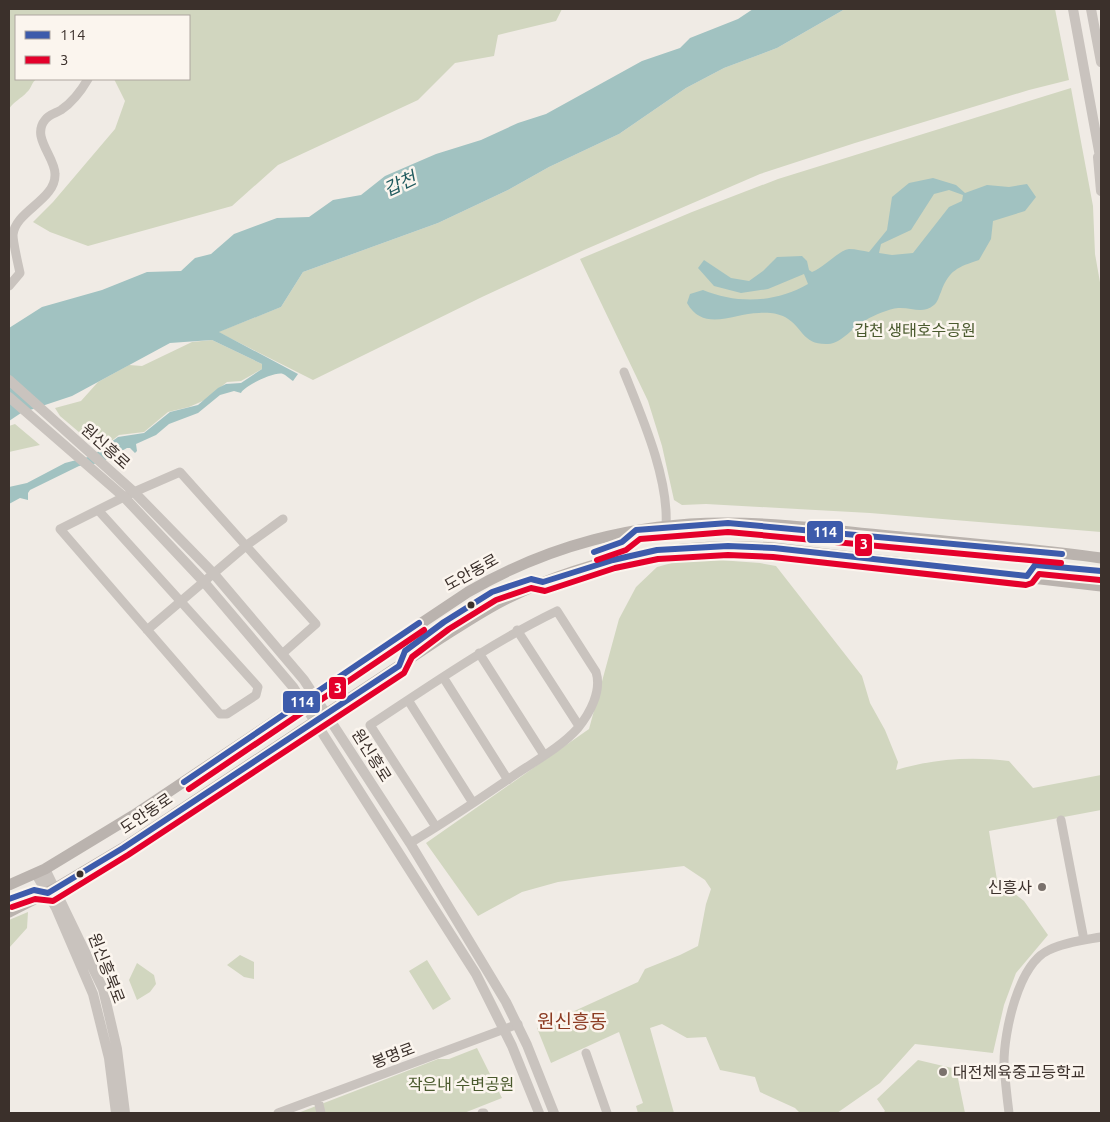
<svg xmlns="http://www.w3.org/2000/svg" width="1110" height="1122" viewBox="0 0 1110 1122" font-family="Ubuntu,'Noto Sans KR',sans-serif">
  <rect width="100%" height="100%" fill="#f0ebe5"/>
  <path fill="#d1d6bf" d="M 9,9 L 562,9 L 556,21 L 498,35 L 494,56 L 455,63 L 418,100 L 278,165 L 232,206 L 88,246 L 50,232 L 33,222 L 53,202 L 115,129 L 125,101 L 114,79 L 189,79 L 189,16 L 16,16 L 16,79 L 37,79 C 31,82 32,88 27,92 C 21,99 14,101 9,109 Z
    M 845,9 L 1055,9 L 1069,80 L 1029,90 L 855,143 L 760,174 L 584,250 L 482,297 L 313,380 L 218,332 L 281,307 L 303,272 L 438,223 L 508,190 L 549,167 L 619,134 L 686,88 L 724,68 L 777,48 Z
    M 1071,88 L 1093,206 L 1095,254 L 1101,288 L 1101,532 L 870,513 L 706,504 L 682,505 L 674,500 L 662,446 L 648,401 L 580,259 L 692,212 L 778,179 Z
    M 212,340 L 262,364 L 262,369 L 241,381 L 227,382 L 205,400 L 189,407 L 168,412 L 144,432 L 119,435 L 100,450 L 60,416 L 55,408 L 81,401 L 98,382 L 129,365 L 142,366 L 192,342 Z
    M 15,424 L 40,445 L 9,452 L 9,426 Z
    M 705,559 L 760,563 L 776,566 L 862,676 L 870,703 L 885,730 L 898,762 L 896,770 C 933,759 970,756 1009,761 L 1033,788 L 1101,775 L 1101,810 L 989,831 L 997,880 L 1024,901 L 1048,935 L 1016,973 L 1004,1005 L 993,1053 L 915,1044 L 880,1083 L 837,1113 L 800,1113 L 795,1108 L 760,1092 L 755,1077 L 720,1070 L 706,1037 L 687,1038 L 662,1024 L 650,1028 L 674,1113 L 638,1113 L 636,1106 L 643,1103 L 619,1032 L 551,1063 L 537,1028 L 638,982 L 645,969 L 680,955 L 698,946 L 706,904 L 711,889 L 705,880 L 684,866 L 607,875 L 558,882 L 522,892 L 478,916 L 426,843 L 589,729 L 619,619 L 636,587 L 657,567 L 683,560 Z
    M 28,912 L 27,928 L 9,948 L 9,920 Z
    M 240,955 L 254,962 L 254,979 L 244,977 L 227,965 Z
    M 427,960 L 451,999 L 433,1010 L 409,971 Z
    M 137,963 L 154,975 L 156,984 L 150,992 L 137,1000 L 129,980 Z
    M 477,1048 L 502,1098 L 464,1113 L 298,1113 L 438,1059 L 449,1059 Z
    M 918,1060 L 956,1069 L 965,1113 L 883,1113 L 885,1111 L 877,1099 Z"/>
  <path fill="#a1c2c1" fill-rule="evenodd" d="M 753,9 L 845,9 L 777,48 L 724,68 L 686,88 L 619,134 L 549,167 L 508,190 L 438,223 L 303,272 L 281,307 L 219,332 L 298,374 L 293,381 C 290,379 286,375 283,374 C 275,371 244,386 241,393 L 234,391 L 220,395 L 198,413 L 169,424 L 156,435 L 136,444 L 137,451 L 135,453 L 130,448 L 127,448 L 100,463 L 79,466 L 30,490 L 28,493 L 28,500 L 20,498 L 9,504 L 9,487 L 27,483 L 65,463 L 92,456 L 118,437 L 144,433 L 170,412 L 198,405 L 218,388 L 226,384 L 241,383 L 262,369 L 262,364 L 212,340 L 170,343 L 72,396 L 21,413 L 9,421 L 9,328 L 42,307 L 102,290 L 147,272 L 181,271 L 195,258 L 211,254 L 234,234 L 277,218 L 309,217 L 333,200 L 361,195 L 385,176 L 436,154 L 481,140 L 518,123 L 546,114 L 642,61 L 680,48 L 690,38 L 738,19 Z
    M 933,178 L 956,185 L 965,193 L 987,185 L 1009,187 L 1027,184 L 1036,197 L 1025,211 L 993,221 L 991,239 L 979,260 C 958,267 949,270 941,292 C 939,296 938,302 934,305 C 922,315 912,307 898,308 C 889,309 874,315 866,320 C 853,326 843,343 828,344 C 802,345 803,327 785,317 C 778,313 767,312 759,313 C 734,313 704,333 687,303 L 690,294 L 703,290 C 737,304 775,303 808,284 L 804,274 L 768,289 L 741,293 L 714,286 L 698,268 L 704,260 L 731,278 L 749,281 L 763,271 L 777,257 L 802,256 L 807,261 L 809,270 L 812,272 C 825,267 839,250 849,249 C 856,249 863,251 869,252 L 887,230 L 892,197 L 909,183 ZM 949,190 L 963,195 L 962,201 L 949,207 L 913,253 L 892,255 L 879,253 L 881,244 L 911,230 L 934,194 Z"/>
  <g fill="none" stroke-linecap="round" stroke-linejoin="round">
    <path stroke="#c9c3be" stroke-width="9" d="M 9,286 L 20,273 C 18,264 13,242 13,235 C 15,211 56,200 55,174 C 55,157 31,137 45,120 C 48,115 56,113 61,110 C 73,102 81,91 88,79
      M 624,372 C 642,417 669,478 666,526
      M 98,510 L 258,687 L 256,695 L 227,714 L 220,714 L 60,529 L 134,492 L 180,472 L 316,624 L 282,654
      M 147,630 L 247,545 L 283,519
      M 517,630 L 579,726
      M 479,653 L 544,755
      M 443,677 L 508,780
      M 408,700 L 473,803
      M 1061,820 L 1084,940
      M 410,843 C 446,822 481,798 516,774 C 537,760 561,747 578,728 C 590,713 602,691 596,672 L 557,611 C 491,643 431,685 370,725 L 436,827
      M 586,1053 L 607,1113
      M 318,1100 L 321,1113
      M 278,1113 L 518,1024
      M 482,1113 L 484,1113
      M 1009,1113 C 1007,1097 1005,1080 1004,1063 C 1004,1032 1018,964 1049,950 C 1065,942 1084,940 1101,937"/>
    <path stroke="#c9c3be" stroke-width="10" d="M 1073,9 L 1101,162
      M 1091,9 L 1101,62
      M 1098,157 L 1101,191
      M 9,380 L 134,492 L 214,574 L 304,680 L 410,843 L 506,1002 L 527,1045 L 554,1113
      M 9,397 L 124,497 L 204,582 L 293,687 L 476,974 L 512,1046 L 539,1113
      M 45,869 L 103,989 L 117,1049 L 125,1113
      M 36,874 L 56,908 L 93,994 L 109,1058 L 116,1113"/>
    <path stroke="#bab3ae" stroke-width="11" d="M 9,885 L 45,869 L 134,815 L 468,592 C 547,546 637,522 728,523 C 782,523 837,531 890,536 C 961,543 1031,548 1101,558
      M 9,912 L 56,888 L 123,848 L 438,640 C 460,626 482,611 506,599 C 594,556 677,542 774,548 L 1101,586"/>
    <g stroke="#fbf5ee" stroke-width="10">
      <path id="bus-1" d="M 594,552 L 622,542 L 636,530 L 728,523 L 1062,554
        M 184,782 L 419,623
        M 9,899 L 34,890 L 48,893 L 123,848 L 399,666 L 405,651 L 444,622 L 492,592 L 531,579 L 543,582 L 613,560 L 657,550 L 728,546 L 774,548 L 1027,576 L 1035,565 L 1101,571"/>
    </g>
    <g stroke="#fbf5ee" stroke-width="10">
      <path id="bus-2" d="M 597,560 L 626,550 L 640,539 L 728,532 L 1061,563
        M 189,789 L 424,630
        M 12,907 L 35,899 L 53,901 L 128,855 L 404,673 L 412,657 L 449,629 L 496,600 L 531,588 L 545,591 L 615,568 L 658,559 L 728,555 L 773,557 L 1026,585 L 1032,583 L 1039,574 L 1100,580"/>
    </g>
    <use href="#bus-1" stroke="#3d5bab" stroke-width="6"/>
    <use href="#bus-2" stroke="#e4002b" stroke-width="6"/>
  </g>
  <g fill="#3b302b" stroke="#fbf5ee" stroke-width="2">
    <circle cx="471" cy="605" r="4.5"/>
    <circle cx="80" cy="874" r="4.5"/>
  </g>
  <g fill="#7a716c" stroke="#fbf5ee" stroke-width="2">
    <circle cx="1042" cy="887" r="5"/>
    <circle cx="943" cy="1072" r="5"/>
  </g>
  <g text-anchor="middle" stroke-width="5" stroke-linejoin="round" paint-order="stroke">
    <g font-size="16" fill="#4a5a2e" stroke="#fbf5ee">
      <text x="915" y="336">갑천 생태호수공원</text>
      <text x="461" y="1090">작은내 수변공원</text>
    </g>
    <g font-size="16" fill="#3b302b" stroke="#fbf5ee">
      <text transform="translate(106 446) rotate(42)" y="6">원신흥로</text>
      <text transform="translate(471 572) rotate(-29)" y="6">도안동로</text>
      <text transform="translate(372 755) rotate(58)" y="6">원신흥로</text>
      <text transform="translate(146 813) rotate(-34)" y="6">도안동로</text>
      <text transform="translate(107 968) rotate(69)" y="6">원신흥북로</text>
      <text transform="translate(393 1055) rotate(-21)" y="6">봉명로</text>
    </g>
    <g font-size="16" fill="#3b302b" stroke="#fbf5ee" text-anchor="end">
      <text x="1032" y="893">신흥사</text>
      <text x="953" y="1078" text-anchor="start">대전체육중고등학교</text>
    </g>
    <g font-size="18" font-style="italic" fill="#1f5a5e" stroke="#fbf5ee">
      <text transform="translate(400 184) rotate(-25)" y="6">갑천</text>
    </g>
    <g font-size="19" fill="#8c3b22" stroke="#fbf5ee">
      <text x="572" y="1028">원신흥동</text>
    </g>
  </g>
  <g stroke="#fbf5ee" stroke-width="2">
    <rect x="806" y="520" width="38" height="24" rx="5" fill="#3d5bab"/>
    <rect x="854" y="533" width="19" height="24" rx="5" fill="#e4002b"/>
    <rect x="328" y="676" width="19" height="24" rx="5" fill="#e4002b"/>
    <rect x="282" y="690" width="39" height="24" rx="5" fill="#3d5bab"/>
  </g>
  <g font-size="14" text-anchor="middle" font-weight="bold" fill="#fff">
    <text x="825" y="537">114</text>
    <text x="864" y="549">3</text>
    <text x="338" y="693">3</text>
    <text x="302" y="707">114</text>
  </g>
  <rect width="1110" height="1122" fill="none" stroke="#3b302b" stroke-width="20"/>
  <rect x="15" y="15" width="175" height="65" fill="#fbf5ee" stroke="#aea6a0"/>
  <rect x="25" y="31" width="25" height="8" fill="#3d5bab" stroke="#aea6a0"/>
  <text x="60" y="40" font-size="15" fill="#3b302b">114</text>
  <rect x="25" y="56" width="25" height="8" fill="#e4002b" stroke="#aea6a0"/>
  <text x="60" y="65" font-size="15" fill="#3b302b">3</text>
</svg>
